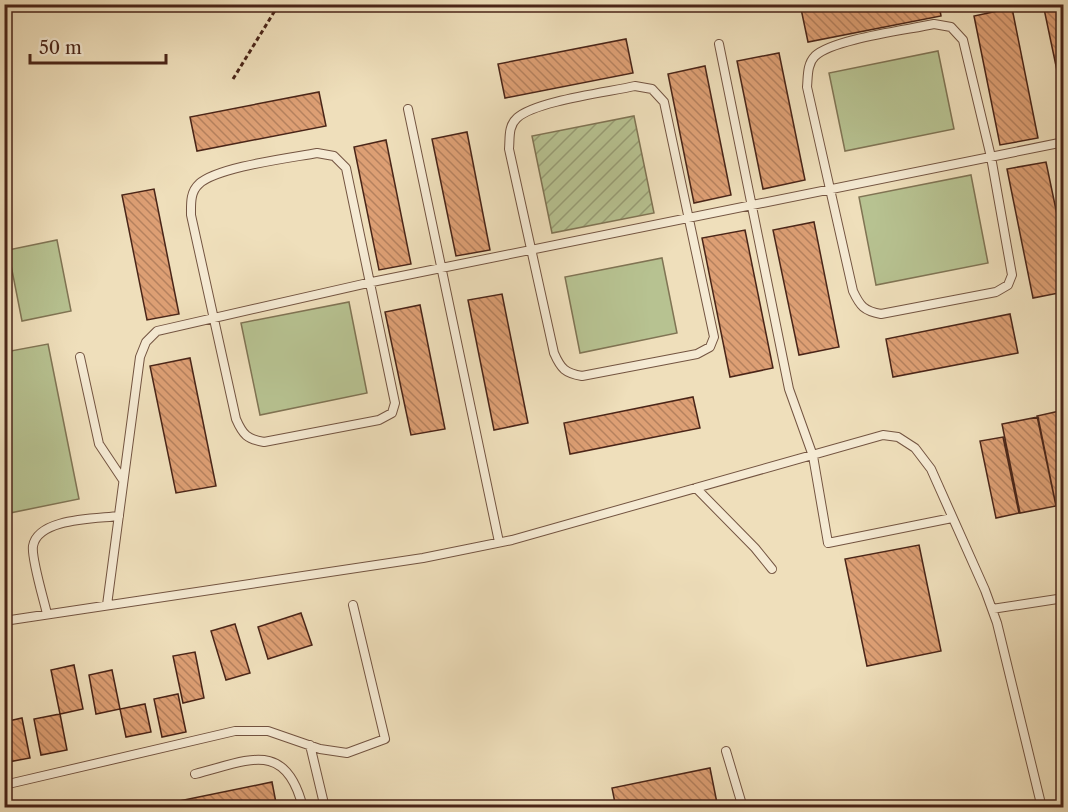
<svg xmlns="http://www.w3.org/2000/svg" width="1068" height="812" viewBox="0 0 1068 812" font-family="'Libre Caslon Text',serif">
  <defs>
    <pattern id="garden-furrows" width="10" height="10" patternUnits="userSpaceOnUse" patternTransform="scale(1.5)"><rect width="10" height="10" fill="#b7c291"/><path d="M-1 1l2-2M0 10L10 0M9 11l2-2" fill="none" stroke="#979d75"/></pattern>
    <pattern id="building-back-hatch" width="6" height="6" patternUnits="userSpaceOnUse" patternTransform="scale(1.5)"><rect width="6" height="6" fill="#dd9f74"/><path d="M-1 5l2 2M0 0l6 6M5-1l2 2" fill="none" stroke="#b5815e"/></pattern>
  </defs>
  <rect width="100%" height="100%" fill="#efdfbb"/>
  <filter id="stains"><feTurbulence type="fractalNoise" baseFrequency=".00333" numOctaves="4"/><feColorMatrix values="0 0 0 0 .2 0 0 0 0 .09 0 0 0 0 .02 0 0 0 .5 -.17"/></filter>
  <radialGradient id="worn" r=".72"><stop offset=".6" stop-color="#630" stop-opacity="0"/><stop offset="1" stop-color="#630" stop-opacity=".3"/></radialGradient>
  <path fill="#b7c291" stroke="#807454" stroke-width="1.5" d="M 938,51 L 954,129 L 845,151 L 829,73 Z
    M 971,175 L 988,263 L 876,285 L 859,197 Z
    M 57,240 L 71,311 L 22,321 L 8,250 Z
    M 662,258 L 677,333 L 580,353 L 565,277 Z
    M 349,302 L 367,393 L 260,415 L 241,323 Z
    M 48,344 L 79,499 L 5,514 L 5,352 Z"/>
  <path fill="url(#garden-furrows)" stroke="#807454" stroke-width="1.5" d="M 634,116 L 654,213 L 552,233 L 532,136 Z"/>
  <path fill="url(#building-back-hatch)" stroke="#4a2518" stroke-width="1.5" d="M 800,4 L 939,4 L 941,16 L 808,42 Z
    M 1043,4 L 1064,4 L 1064,104 Z
    M 1012,8 L 1038,138 L 1000,145 L 974,16 Z
    M 626,39 L 633,73 L 505,98 L 498,64 Z
    M 779,53 L 805,180 L 763,189 L 737,61 Z
    M 705,66 L 731,195 L 694,203 L 668,74 Z
    M 319,92 L 326,126 L 197,151 L 190,117 Z
    M 467,132 L 490,250 L 456,256 L 432,139 Z
    M 386,140 L 411,264 L 379,270 L 354,147 Z
    M 1046,162 L 1064,248 L 1064,292 L 1033,298 L 1007,169 Z
    M 154,189 L 179,314 L 147,320 L 122,195 Z
    M 814,222 L 839,347 L 799,355 L 773,230 Z
    M 745,230 L 773,368 L 730,377 L 702,238 Z
    M 502,294 L 528,423 L 494,430 L 468,300 Z
    M 420,305 L 445,429 L 411,435 L 385,312 Z
    M 1010,314 L 1018,353 L 893,377 L 886,339 Z
    M 190,358 L 216,486 L 176,493 L 150,366 Z
    M 693,397 L 700,428 L 570,454 L 564,423 Z
    M 1064,410 L 1064,505 L 1056,506 L 1037,416 Z
    M 1038,417 L 1056,506 L 1020,513 L 1002,424 Z
    M 1003,437 L 1019,513 L 996,518 L 980,441 Z
    M 919,545 L 941,651 L 867,666 L 845,559 Z
    M 301,613 L 312,645 L 268,659 L 258,627 Z
    M 235,624 L 250,673 L 226,680 L 211,631 Z
    M 195,652 L 204,698 L 183,703 L 173,656 Z
    M 74,665 L 83,709 L 60,714 L 51,670 Z
    M 112,670 L 120,709 L 96,714 L 89,675 Z
    M 178,694 L 186,732 L 162,737 L 154,699 Z
    M 145,704 L 151,732 L 126,737 L 120,709 Z
    M 60,714 L 67,750 L 41,755 L 34,719 Z
    M 22,718 L 30,758 L 8,762 L 4,722 Z
    M 710,768 L 718,808 L 616,808 L 612,788 Z
    M 272,782 L 277,808 L 145,808 Z"/>
  <g fill="none" stroke-linecap="round" stroke-linejoin="round">
    <g stroke="#735441" stroke-width="10">
      <path id="lane" d="M 934,24 L 951,27 L 963,40 L 991,157 L 1012,275 L 1008,285 L 996,292 L 881,314 C 864,311 860,306 853,291 L 807,87 C 808,76 807,64 815,56 C 833,39 907,30 934,24 Z
        M 719,44 L 789,389 L 813,456 L 828,543 L 952,518
        M 635,86 L 652,89 L 664,102 L 714,337 L 710,347 L 697,354 L 582,376 C 565,373 561,369 554,353 L 509,149 C 510,138 508,126 517,118 C 535,101 609,92 635,86 Z
        M 408,109 L 499,542
        M 317,153 L 334,156 L 346,168 L 395,403 L 392,413 L 379,420 L 264,442 C 247,439 243,435 236,419 L 191,215 C 191,204 190,192 199,184 C 217,167 290,158 317,153 Z
        M 80,357 L 99,444 L 123,480
        M 696,488 L 755,548 L 772,569
        M 107,605 L 140,357 L 146,342 L 157,331 L 372,282 L 1064,142
        M 992,609 L 1064,598
        M 47,614 C 44,600 31,558 33,546 C 38,518 95,519 119,516
        M 4,621 L 423,558 L 512,540 L 883,435 L 898,437 L 915,448 L 931,469 L 985,590 L 997,623 L 1042,808
        M 310,745 L 325,808
        M 726,751 L 743,808
        M 195,774 C 247,761 286,738 303,808
        M 4,785 L 235,731 L 268,731 L 320,749 L 347,753 L 385,739 L 353,605"/>
    </g>
    <path stroke="#4a2518" stroke-width="3" stroke-dasharray="4.5 3" stroke-linecap="butt" d="M 233,79 L 279,4"/>
    <use href="#lane" stroke="#f5ead3" stroke-width="8"/>
  </g>
  <rect width="1068" height="812" fill="none" stroke="#efdfbb" stroke-width="24"/>
  <rect x="6" y="6" width="1056" height="800" fill="none" stroke="#4a2518" stroke-width="3"/>
  <rect x="12" y="12" width="1044" height="788" fill="none" stroke="#4a2518" stroke-width="1.5"/>
  <path d="M30 54v9h136v-9" fill="none" stroke="#4a2518" stroke-width="3"/>
  <text x="39" y="54" font-size="18" fill="#4a2518" stroke="#f5ead3" stroke-width="4.5" paint-order="stroke">50 m</text>
  <rect width="100%" height="100%" filter="url(#stains)"/>
  <rect width="100%" height="100%" fill="url(#worn)"/>
</svg>
